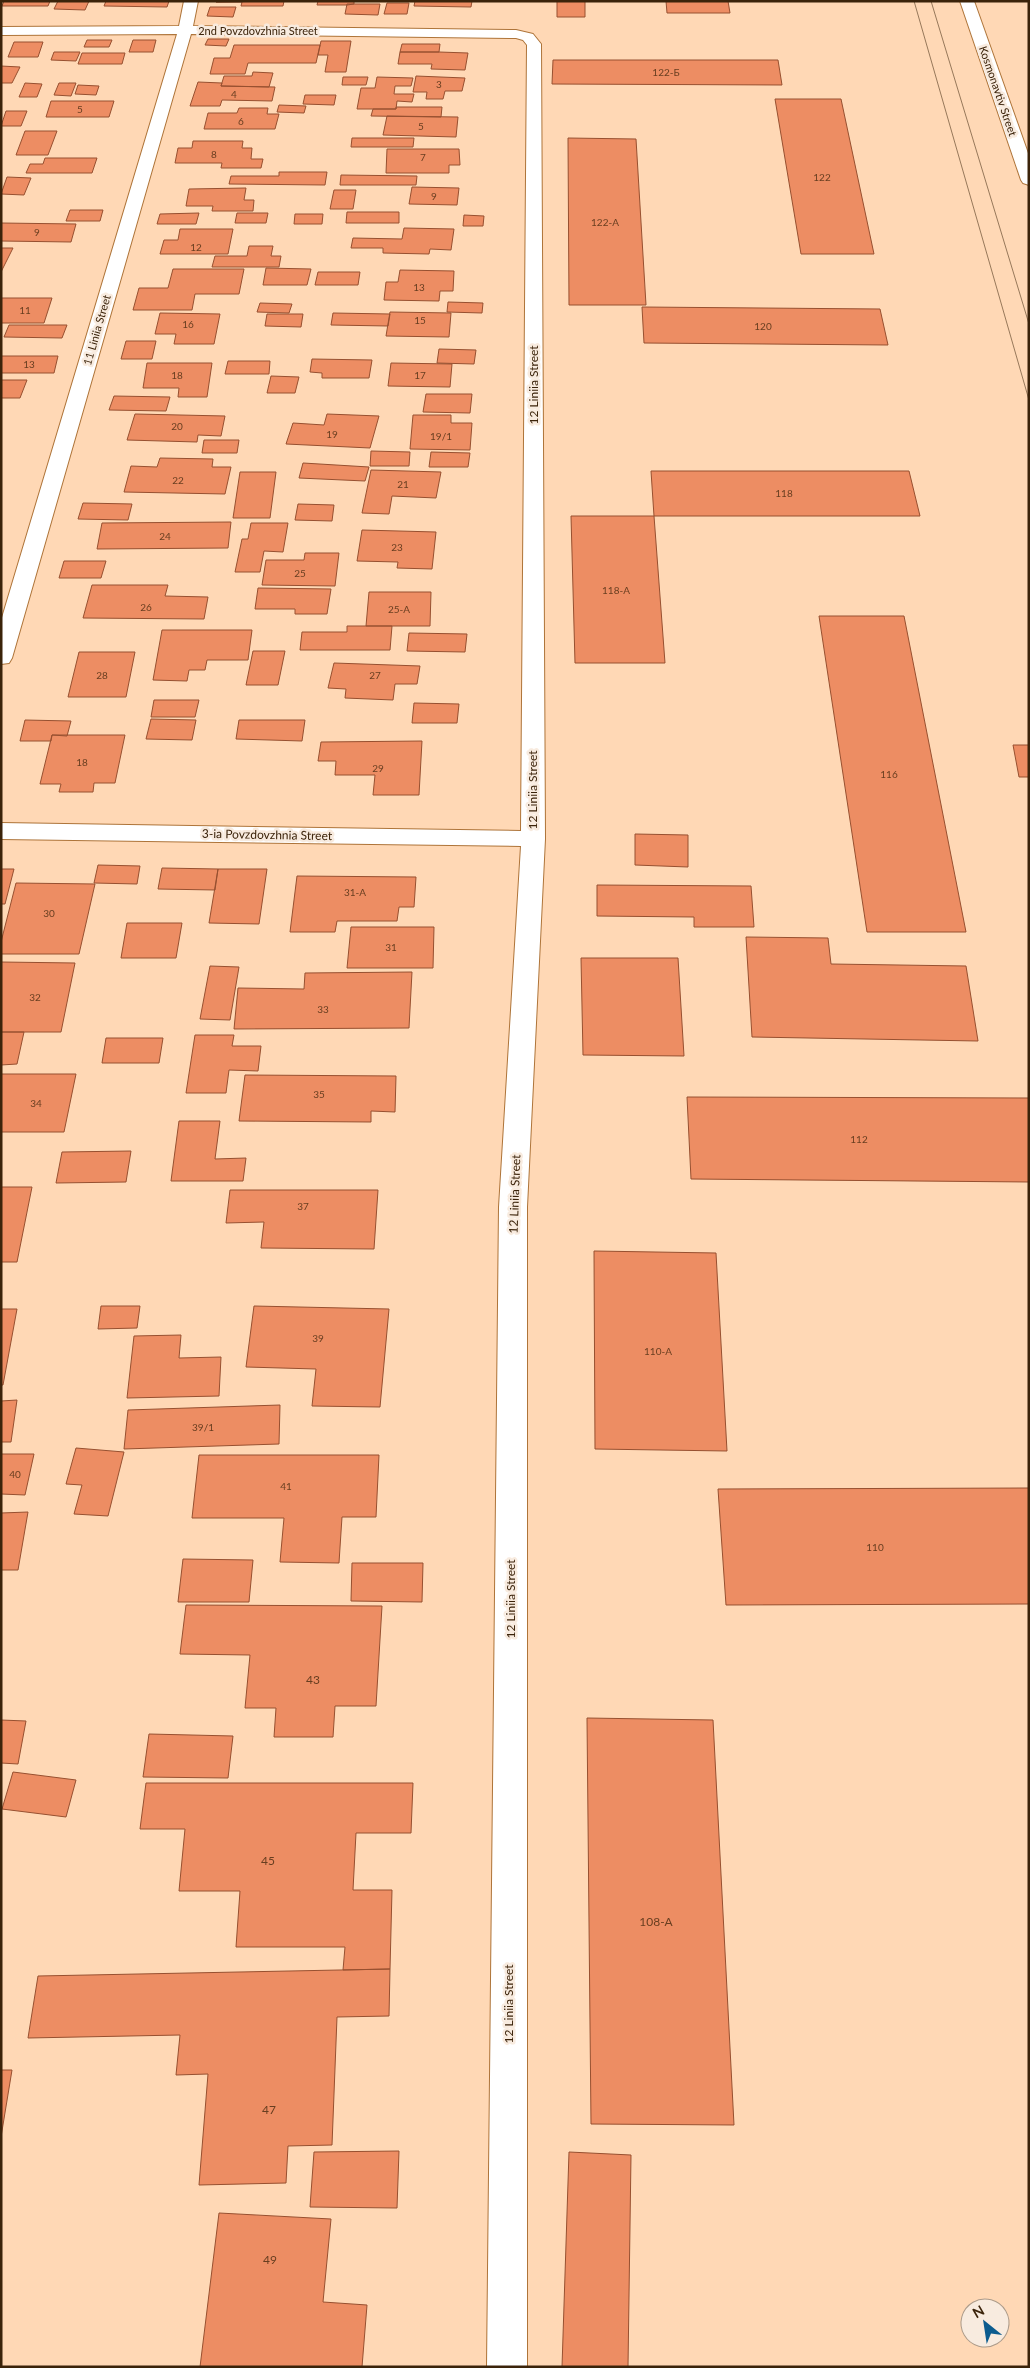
<svg xmlns="http://www.w3.org/2000/svg" width="1030" height="2368" viewBox="0 0 1030 2368" font-family="Lato,sans-serif">
  <rect width="100%" height="100%" fill="#ffd8b5"/>
  <path fill="#ed8d63" stroke="#975030" d="M 4,1 L 50,1 L 48,6 L 2,6 Z
    M 58,1 L 89,1 L 85,10 L 54,9 Z
    M 106,1 L 169,1 L 167,7 L 104,6 Z
    M 284,1 L 283,6 L 241,6 L 242,2 L 216,2 Z
    M 318,1 L 354,1 L 354,4 L 347,5 L 317,5 Z
    M 415,1 L 472,1 L 471,7 L 414,6 Z
    M 557,1 L 585,1 L 585,17 L 557,17 Z
    M 666,1 L 728,1 L 730,13 L 667,13 Z
    M 387,3 L 409,3 L 407,14 L 384,14 Z
    M 347,4 L 380,4 L 378,15 L 345,14 Z
    M 210,7 L 236,7 L 233,17 L 207,16 Z
    M 208,39 L 229,39 L 226,46 L 205,45 Z
    M 87,40 L 112,40 L 109,47 L 84,47 Z
    M 133,40 L 156,40 L 153,52 L 129,52 Z
    M 321,41 L 351,41 L 346,72 L 325,72 L 328,55 L 318,55 Z
    M 14,42 L 43,42 L 38,57 L 8,57 Z
    M 402,44 L 440,44 L 439,52 L 400,52 Z
    M 234,45 L 320,45 L 316,63 L 248,63 L 245,74 L 210,74 L 214,58 L 230,58 Z
    M 54,52 L 80,52 L 76,61 L 51,60 Z
    M 400,52 L 439,52 L 468,53 L 465,70 L 431,69 L 432,64 L 398,64 Z
    M 82,53 L 125,53 L 122,64 L 78,64 Z
    M 553,60 L 778,60 L 782,85 L 552,84 Z
    M 1,66 L 20,67 L 12,83 L 1,83 Z
    M 253,72 L 273,73 L 269,87 L 221,86 L 224,76 L 252,76 Z
    M 416,76 L 465,78 L 462,91 L 445,91 L 443,99 L 426,99 L 427,92 L 413,92 Z
    M 343,77 L 368,77 L 366,85 L 342,85 Z
    M 377,77 L 413,78 L 411,86 L 395,86 L 394,94 L 414,94 L 412,102 L 397,101 L 396,109 L 357,109 L 361,88 L 375,88 Z
    M 198,82 L 222,83 L 221,86 L 275,87 L 272,101 L 222,100 L 220,106 L 190,106 Z
    M 25,83 L 42,84 L 37,97 L 19,97 Z
    M 59,83 L 76,83 L 71,96 L 54,95 Z
    M 78,85 L 99,86 L 96,95 L 75,94 Z
    M 305,95 L 336,95 L 334,105 L 303,104 Z
    M 775,99 L 841,99 L 874,254 L 801,254 Z
    M 51,101 L 114,101 L 109,117 L 46,117 Z
    M 279,105 L 306,106 L 304,113 L 277,112 Z
    M 396,107 L 442,107 L 441,117 L 371,116 L 373,109 L 396,109 Z
    M 239,108 L 268,108 L 267,114 L 279,114 L 275,129 L 204,129 L 208,113 L 237,113 Z
    M 6,111 L 27,111 L 21,126 L 1,126 Z
    M 387,116 L 458,117 L 456,137 L 383,135 Z
    M 25,131 L 57,131 L 48,155 L 16,155 Z
    M 352,138 L 414,138 L 413,147 L 351,147 Z
    M 568,138 L 636,139 L 646,305 L 569,305 Z
    M 193,141 L 243,141 L 242,148 L 252,148 L 251,159 L 263,159 L 261,168 L 221,168 L 222,163 L 175,163 L 178,148 L 192,148 Z
    M 387,149 L 459,149 L 460,165 L 449,165 L 449,173 L 386,173 Z
    M 45,158 L 97,158 L 92,173 L 26,173 L 30,164 L 43,164 Z
    M 279,172 L 327,172 L 325,185 L 229,184 L 231,176 L 279,176 Z
    M 341,175 L 417,176 L 416,185 L 340,185 Z
    M 7,177 L 31,178 L 24,195 L 1,194 Z
    M 412,187 L 459,188 L 457,205 L 409,204 Z
    M 246,188 L 244,200 L 254,200 L 253,211 L 212,211 L 213,206 L 186,206 L 189,189 Z
    M 334,190 L 356,190 L 353,209 L 330,209 Z
    M 70,210 L 103,210 L 100,221 L 66,221 Z
    M 347,212 L 399,212 L 399,223 L 346,223 Z
    M 199,213 L 196,224 L 157,224 L 160,214 Z
    M 237,213 L 268,213 L 266,223 L 235,223 Z
    M 295,214 L 323,214 L 322,224 L 294,224 Z
    M 464,215 L 484,216 L 483,226 L 463,226 Z
    M 1,224 L 1,223 L 76,224 L 71,242 L 1,241 Z
    M 404,228 L 454,229 L 451,250 L 430,249 L 429,254 L 383,253 L 383,248 L 351,248 L 353,238 L 402,239 Z
    M 180,229 L 233,229 L 228,254 L 160,254 L 164,240 L 178,240 Z
    M 249,246 L 273,246 L 271,256 L 281,256 L 279,267 L 212,267 L 215,256 L 247,256 Z
    M 1,248 L 13,248 L 1,272 Z
    M 266,268 L 311,269 L 307,285 L 263,285 Z
    M 173,269 L 244,269 L 239,294 L 195,294 L 192,310 L 133,310 L 139,288 L 168,288 Z
    M 400,270 L 454,271 L 453,291 L 440,291 L 439,301 L 384,300 L 386,282 L 398,282 Z
    M 318,272 L 360,272 L 358,285 L 315,285 Z
    M 1,298 L 52,298 L 44,323 L 1,323 Z
    M 448,302 L 483,303 L 482,313 L 447,312 Z
    M 260,303 L 292,304 L 289,313 L 257,312 Z
    M 642,307 L 880,309 L 888,345 L 644,343 Z
    M 390,312 L 451,313 L 449,337 L 386,336 Z
    M 160,313 L 220,314 L 214,344 L 174,344 L 176,334 L 155,334 Z
    M 333,313 L 390,314 L 388,326 L 331,325 Z
    M 267,314 L 303,314 L 301,327 L 265,326 Z
    M 9,325 L 67,325 L 62,338 L 4,337 Z
    M 126,341 L 156,341 L 152,359 L 121,359 Z
    M 439,349 L 476,350 L 474,364 L 437,363 Z
    M 1,356 L 58,356 L 54,373 L 1,373 Z
    M 312,359 L 372,360 L 369,378 L 322,378 L 322,373 L 310,372 Z
    M 228,361 L 270,361 L 269,374 L 225,374 Z
    M 147,363 L 212,363 L 207,397 L 178,397 L 179,388 L 143,388 Z
    M 391,363 L 452,364 L 450,387 L 388,386 Z
    M 271,376 L 299,377 L 295,393 L 267,393 Z
    M 1,380 L 27,380 L 20,398 L 1,398 Z
    M 426,394 L 472,394 L 470,413 L 423,412 Z
    M 114,396 L 170,397 L 166,411 L 109,410 Z
    M 135,414 L 225,416 L 221,436 L 198,435 L 197,442 L 127,440 Z
    M 327,414 L 379,416 L 370,448 L 286,444 L 293,423 L 324,425 Z
    M 413,415 L 451,415 L 451,423 L 472,423 L 470,450 L 410,449 Z
    M 204,440 L 239,440 L 237,453 L 202,453 Z
    M 371,451 L 410,452 L 409,466 L 370,466 Z
    M 431,452 L 470,453 L 468,467 L 429,467 Z
    M 160,458 L 213,459 L 212,467 L 231,467 L 225,494 L 124,492 L 131,466 L 157,467 Z
    M 303,463 L 369,467 L 365,481 L 299,478 Z
    M 371,470 L 441,472 L 436,498 L 392,496 L 389,514 L 362,513 Z
    M 651,471 L 909,471 L 920,516 L 654,516 Z
    M 240,472 L 276,472 L 270,518 L 233,518 Z
    M 83,503 L 132,504 L 128,520 L 78,519 Z
    M 298,504 L 334,505 L 332,521 L 295,520 Z
    M 571,516 L 654,516 L 665,663 L 575,663 Z
    M 231,522 L 228,548 L 97,549 L 102,523 Z
    M 251,523 L 288,523 L 283,552 L 264,551 L 260,572 L 235,572 L 242,539 L 248,539 Z
    M 362,530 L 436,532 L 432,569 L 397,568 L 398,562 L 357,561 Z
    M 305,553 L 339,553 L 335,586 L 262,585 L 266,560 L 304,560 Z
    M 64,561 L 106,561 L 101,578 L 59,578 Z
    M 92,585 L 168,585 L 165,596 L 208,597 L 204,619 L 83,618 Z
    M 258,588 L 331,589 L 327,614 L 295,614 L 295,609 L 255,609 Z
    M 369,592 L 431,592 L 430,626 L 366,626 Z
    M 819,616 L 904,616 L 966,932 L 867,932 Z
    M 347,626 L 392,626 L 390,650 L 300,650 L 302,632 L 347,632 Z
    M 162,630 L 252,630 L 248,660 L 207,660 L 205,670 L 189,670 L 187,681 L 153,680 Z
    M 409,633 L 467,634 L 465,652 L 407,651 Z
    M 253,651 L 285,651 L 278,685 L 246,685 Z
    M 79,652 L 135,652 L 126,697 L 68,697 Z
    M 334,663 L 420,666 L 417,684 L 395,684 L 393,700 L 345,698 L 346,689 L 328,688 Z
    M 154,700 L 199,700 L 195,717 L 151,717 Z
    M 414,703 L 459,704 L 457,723 L 412,723 Z
    M 151,719 L 196,720 L 192,740 L 146,739 Z
    M 25,720 L 71,721 L 67,736 L 52,735 L 51,741 L 20,741 Z
    M 239,720 L 305,720 L 302,741 L 236,739 Z
    M 52,735 L 125,735 L 115,783 L 94,783 L 93,792 L 59,792 L 61,784 L 40,784 Z
    M 422,741 L 419,795 L 373,795 L 375,775 L 335,775 L 336,761 L 318,761 L 321,742 Z
    M 1013,745 L 1029,745 L 1029,777 L 1019,777 Z
    M 635,834 L 688,835 L 688,867 L 635,865 Z
    M 98,865 L 140,866 L 137,884 L 94,883 Z
    M 162,868 L 218,869 L 215,890 L 158,889 Z
    M 1,869 L 14,869 L 5,904 L 1,904 Z
    M 218,869 L 267,869 L 259,924 L 209,923 Z
    M 297,876 L 416,877 L 414,907 L 399,907 L 397,921 L 337,921 L 335,932 L 290,932 Z
    M 16,883 L 95,884 L 79,954 L 1,954 L 1,942 Z
    M 597,885 L 751,886 L 754,927 L 694,927 L 694,917 L 597,916 Z
    M 127,923 L 182,923 L 176,958 L 121,958 Z
    M 351,927 L 434,927 L 433,968 L 347,968 Z
    M 746,937 L 828,938 L 831,964 L 966,966 L 978,1041 L 752,1037 Z
    M 581,958 L 678,958 L 684,1056 L 583,1055 Z
    M 1,962 L 75,963 L 61,1032 L 1,1032 Z
    M 210,966 L 239,967 L 230,1020 L 200,1019 Z
    M 412,972 L 409,1028 L 234,1029 L 238,988 L 304,989 L 305,973 Z
    M 1,1032 L 24,1032 L 17,1064 L 1,1065 Z
    M 195,1035 L 234,1035 L 232,1046 L 261,1046 L 258,1071 L 229,1070 L 226,1093 L 186,1093 Z
    M 106,1038 L 163,1038 L 159,1063 L 102,1063 Z
    M 1,1074 L 76,1074 L 64,1132 L 1,1132 Z
    M 245,1075 L 396,1076 L 395,1112 L 371,1111 L 371,1122 L 239,1121 Z
    M 687,1097 L 1029,1098 L 1029,1182 L 691,1179 Z
    M 179,1121 L 220,1121 L 215,1159 L 246,1158 L 243,1181 L 171,1181 Z
    M 131,1151 L 126,1182 L 56,1183 L 62,1152 Z
    M 1,1187 L 32,1187 L 17,1262 L 1,1262 Z
    M 230,1190 L 378,1190 L 374,1249 L 261,1248 L 264,1222 L 226,1223 Z
    M 594,1251 L 716,1253 L 727,1451 L 595,1449 Z
    M 101,1306 L 140,1306 L 137,1328 L 98,1329 Z
    M 254,1306 L 389,1309 L 380,1407 L 312,1406 L 316,1369 L 246,1367 Z
    M 1,1309 L 17,1309 L 3,1385 L 1,1385 Z
    M 181,1335 L 179,1358 L 221,1357 L 219,1396 L 127,1398 L 134,1336 Z
    M 17,1400 L 11,1442 L 1,1442 L 1,1401 Z
    M 280,1405 L 279,1444 L 124,1449 L 128,1410 Z
    M 76,1448 L 124,1452 L 108,1516 L 74,1514 L 82,1485 L 66,1484 Z
    M 1,1454 L 34,1454 L 25,1495 L 1,1494 Z
    M 199,1455 L 379,1455 L 376,1517 L 342,1517 L 339,1563 L 280,1562 L 284,1518 L 192,1518 Z
    M 1029,1488 L 1029,1604 L 726,1605 L 718,1489 Z
    M 28,1512 L 18,1570 L 1,1570 L 1,1513 Z
    M 183,1559 L 253,1560 L 249,1602 L 178,1602 Z
    M 352,1563 L 423,1563 L 422,1602 L 351,1601 Z
    M 186,1605 L 382,1606 L 376,1706 L 335,1706 L 333,1737 L 274,1737 L 276,1708 L 245,1708 L 250,1655 L 180,1654 Z
    M 587,1718 L 713,1720 L 734,2125 L 591,2124 Z
    M 1,1720 L 26,1721 L 18,1764 L 1,1763 Z
    M 149,1734 L 233,1736 L 228,1778 L 143,1777 Z
    M 13,1772 L 76,1780 L 66,1817 L 2,1809 Z
    M 146,1783 L 413,1783 L 411,1833 L 356,1833 L 353,1890 L 392,1890 L 390,1969 L 343,1970 L 345,1947 L 236,1947 L 240,1891 L 179,1891 L 185,1829 L 140,1829 Z
    M 390,1969 L 389,2016 L 337,2017 L 332,2145 L 288,2146 L 286,2183 L 199,2185 L 208,2074 L 176,2075 L 180,2035 L 28,2038 L 38,1976 Z
    M 1,2070 L 12,2070 L 1,2137 Z
    M 399,2151 L 397,2208 L 310,2207 L 314,2152 Z
    M 569,2152 L 631,2155 L 628,2367 L 562,2367 Z
    M 219,2213 L 331,2219 L 323,2302 L 367,2305 L 362,2367 L 200,2367 Z"/>
  <g fill="none" stroke-linecap="round" stroke-linejoin="round">
    <g stroke="#ae7439" stroke-width="2">
      <path id="minor" d="M 184,1 L 198,1 L 193,26 L 516,30 L 533,34 L 541,44 L 545,839 L 527,1207 L 527,2367 L 487,2367 L 499,1207 L 521,846 L 1,839 L 1,823 L 521,831 L 527,45 L 523,40 L 516,38 L 191,34 L 12,658 L 9,663 L 1,664 L 1,621 L 177,34 L 1,35 L 1,27 L 179,26 Z"/>
    </g>
    <g stroke="#ae7439" stroke-width="2">
      <path id="major" d="M 960,1 L 974,1 L 1029,156 L 1029,185 L 1023,183 L 1021,180 Z"/>
    </g>
    <use href="#minor" fill="#fff" fill-rule="evenodd"/>
    <use href="#major" fill="#fff" fill-rule="evenodd"/>
    <path stroke="#97785a" stroke-width="1" d="M 914,1 L 1029,400
      M 931,1 L 1029,324"/>
  </g>
  <g text-anchor="middle" stroke-width="5" stroke-linejoin="round" paint-order="stroke">
    <g font-size="10" fill="#683e20">
      <text x="666" y="76">122-Б</text>
      <text x="439" y="88">3</text>
      <text x="234" y="98">4</text>
      <text x="80" y="113">5</text>
      <text x="241" y="125">6</text>
      <text x="421" y="130">5</text>
      <text x="214" y="158">8</text>
      <text x="423" y="161">7</text>
      <text x="822" y="181">122</text>
      <text x="434" y="200">9</text>
      <text x="605" y="226">122-А</text>
      <text x="37" y="236">9</text>
      <text x="196" y="251">12</text>
      <text x="419" y="291">13</text>
      <text x="25" y="314">11</text>
      <text x="420" y="324">15</text>
      <text x="188" y="328">16</text>
      <text x="763" y="330">120</text>
      <text x="29" y="368">13</text>
      <text x="177" y="379">18</text>
      <text x="420" y="379">17</text>
      <text x="177" y="430">20</text>
      <text x="332" y="438">19</text>
      <text x="441" y="440">19/1</text>
      <text x="178" y="484">22</text>
      <text x="403" y="488">21</text>
      <text x="784" y="497">118</text>
      <text x="165" y="540">24</text>
      <text x="397" y="551">23</text>
      <text x="300" y="577">25</text>
      <text x="616" y="594">118-А</text>
      <text x="146" y="611">26</text>
      <text x="399" y="613">25-А</text>
      <text x="102" y="679">28</text>
      <text x="375" y="679">27</text>
      <text x="82" y="766">18</text>
      <text x="378" y="772">29</text>
      <text x="889" y="778">116</text>
      <text x="355" y="896">31-А</text>
      <text x="49" y="917">30</text>
      <text x="391" y="951">31</text>
      <text x="35" y="1001">32</text>
      <text x="323" y="1013">33</text>
      <text x="319" y="1098">35</text>
      <text x="36" y="1107">34</text>
      <text x="859" y="1143">112</text>
      <text x="303" y="1210">37</text>
      <text x="318" y="1342">39</text>
      <text x="658" y="1355">110-А</text>
      <text x="203" y="1431">39/1</text>
      <text x="15" y="1478">40</text>
      <text x="286" y="1490">41</text>
      <text x="875" y="1551">110</text>
    </g>
    <g font-size="11" fill="#3b230a" stroke="#f8ebdf">
      <text x="258" y="35">2nd Povzdovzhnia Street</text>
      <text transform="translate(998 91) rotate(71)" y="4">Kosmonavtiv Street</text>
      <text transform="translate(97 330) rotate(-74)" y="4">11 Liniia Street</text>
    </g>
    <g font-size="12" fill="#3b230a" stroke="#f8ebdf">
      <text transform="translate(534 385) rotate(-90)" y="4">12 Liniia Street</text>
      <text transform="translate(533 790) rotate(-90)" y="4">12 Liniia Street</text>
      <text transform="translate(267 835) rotate(1)" y="4">3-ia Povzdovzhnia Street</text>
      <text transform="translate(515 1194) rotate(-88)" y="4">12 Liniia Street</text>
      <text transform="translate(511 1599) rotate(-90)" y="4">12 Liniia Street</text>
      <text transform="translate(509 2004) rotate(-90)" y="4">12 Liniia Street</text>
    </g>
    <g font-size="12" fill="#683e20">
      <text x="313" y="1684">43</text>
      <text x="268" y="1865">45</text>
      <text x="656" y="1926">108-А</text>
      <text x="269" y="2114">47</text>
      <text x="270" y="2264">49</text>
    </g>
  </g>
  <rect width="1030" height="2368" fill="none" stroke="#3b230a" stroke-width="5"/>
  <g transform="translate(985 2323) rotate(330)"><circle r="24" fill="#f8ebdf" stroke="#ac9b8a"/>
  <path d="M0-4L9 19L0 12L-9 19Z" fill="#0c5c8f"/>
  <text y="-8" font-size="14" font-weight="bold" text-anchor="middle" fill="#3b230a">N</text>
  </g>
</svg>
